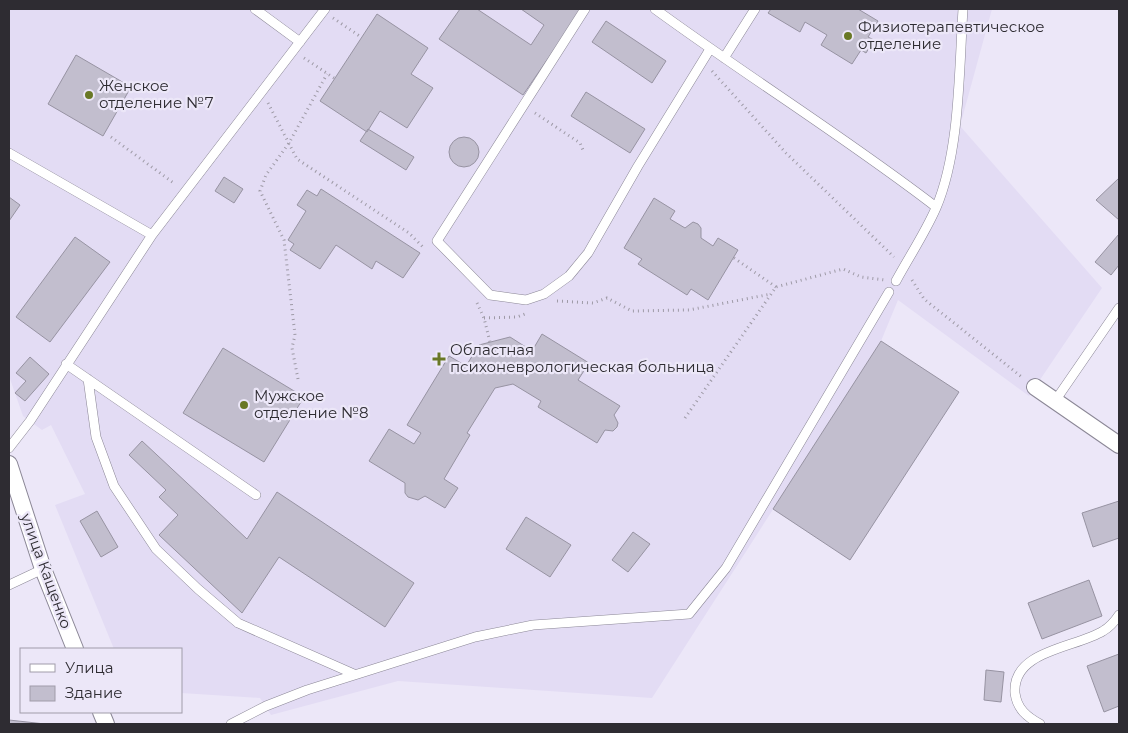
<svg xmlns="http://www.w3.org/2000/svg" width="1128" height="733" viewBox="0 0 1128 733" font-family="Montserrat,sans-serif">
  <rect width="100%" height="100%" fill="#ece7f8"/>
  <path fill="#e3dcf4" d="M 9,9 L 992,9 L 960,126 L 1102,288 L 1029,396 L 898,300 L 881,341 L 652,698 L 398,681 L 271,715 L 260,698 L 181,693 L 181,649 L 114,649 L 55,505 L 85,494 L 51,425 L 42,430 L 23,416 L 9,376 Z"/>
  <path fill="#c2bece" stroke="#9793a2" d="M 460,9 L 477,9 L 531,45 L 544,25 L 521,9 L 582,9 L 523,95 L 439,39 Z
    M 771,9 L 858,9 L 878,21 L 868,37 L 874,40 L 866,53 L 861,50 L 852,64 L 821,45 L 827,35 L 805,22 L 800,32 L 768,13 Z
    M 377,14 L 428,48 L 411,74 L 433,88 L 407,128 L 380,111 L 367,132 L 320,101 Z
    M 606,21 L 666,61 L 652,83 L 592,42 Z
    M 76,55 L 131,87 L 103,136 L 48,104 Z
    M 586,92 L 645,129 L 630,153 L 571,116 Z
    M 368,129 L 414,157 L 406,170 L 360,141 Z
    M449 152a15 15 0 1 1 30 0a15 15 0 1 1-30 0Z
    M 224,177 L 243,189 L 234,203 L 215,191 Z
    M 1119,178 L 1119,220 L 1096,200 Z
    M 321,189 L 420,253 L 403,278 L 376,261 L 372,269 L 336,245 L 320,269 L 290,250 L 294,244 L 288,240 L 306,211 L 297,205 L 307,190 L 317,196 Z
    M 9,197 L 20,205 L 9,221 Z
    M 654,198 L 675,211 L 670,219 L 685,228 L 693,222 L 698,224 L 701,228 L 701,238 L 713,246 L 718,238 L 738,250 L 708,300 L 691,289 L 687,295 L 638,264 L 642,259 L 624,248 Z
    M 1119,234 L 1119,265 L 1111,275 L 1095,262 Z
    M 75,237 L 110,262 L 50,342 L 16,317 Z
    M 542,334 L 589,363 L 578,380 L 620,406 L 614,415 L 618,423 L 617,427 L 613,431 L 605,430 L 597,443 L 538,407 L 541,401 L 513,384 L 495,388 L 467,433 L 470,435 L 444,479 L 458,488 L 445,508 L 425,496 L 418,500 L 408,497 L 405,493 L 405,483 L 369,461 L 389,429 L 414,444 L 421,433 L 407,425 L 449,356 L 466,366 L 479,345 L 510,337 L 532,351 Z
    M 881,341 L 959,392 L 850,560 L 773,509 Z
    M 223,348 L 304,397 L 264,462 L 183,413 Z
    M 30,357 L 49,374 L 25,401 L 15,393 L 26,381 L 16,373 Z
    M 142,441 L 247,539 L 277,492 L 414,583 L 385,627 L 279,557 L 242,613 L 159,535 L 178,515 L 159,497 L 166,490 L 129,455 Z
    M 1119,501 L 1119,538 L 1093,547 L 1082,513 Z
    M 97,511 L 118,547 L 101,557 L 80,521 Z
    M 526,517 L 571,545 L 550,577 L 506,549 Z
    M 633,532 L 650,544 L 628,572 L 612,560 Z
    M 1089,580 L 1102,616 L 1042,639 L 1028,603 Z
    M 1119,654 L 1119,706 L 1104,712 L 1087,666 Z
    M 986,670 L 1004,672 L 1001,702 L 984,700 Z
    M 9,720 L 45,724 L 9,724 Z"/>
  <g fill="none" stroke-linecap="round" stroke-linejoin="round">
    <g stroke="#8b8796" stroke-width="10">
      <path id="service" d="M 255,9 L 300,42
        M 585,9 L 437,241 L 490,295 L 526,300 L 544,294 L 569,276 L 588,253 L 638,166 L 710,49
        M 655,9 C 748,77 845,137 936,207
        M 724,58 L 755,9
        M 9,153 L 152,235
        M 896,281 C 909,257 925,233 936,208 C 960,152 959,70 963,9
        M 66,364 L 256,495
        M 88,379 L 96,437 L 114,486 L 156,549 L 198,589 L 238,623 L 354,674
        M 1055,401 L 1119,308
        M 9,448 L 30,421 L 152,235 L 325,9
        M 9,585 L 43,569
        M 231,724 L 266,706 L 307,690 L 475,637 L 533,625 L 689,614 L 726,568 L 889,292
        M 1040,724 C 1027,717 1017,709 1015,693 C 1012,650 1076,648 1103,631 C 1110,627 1115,621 1119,615"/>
    </g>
    <g stroke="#8b8796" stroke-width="18">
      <path id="minor" d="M 1035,387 L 1119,445
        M 9,464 L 43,569 L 75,649
        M 101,712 L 106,724"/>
    </g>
    <path stroke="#9e9aa6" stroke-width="3" stroke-dasharray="1 4" stroke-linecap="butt" d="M 333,18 L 361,37
      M 304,58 L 334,78
      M 712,71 L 786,153 L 894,257
      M 268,103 L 297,159 L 409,233 L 424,248
      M 535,113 L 580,143 L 583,150
      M 111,137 L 175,184
      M 734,258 L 776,287
      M 912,280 L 924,299 L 1023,378
      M 557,301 L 593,303 L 607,298 L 632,311 L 689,310 L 771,294
      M 477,303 L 484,318 L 490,342
      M 484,318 L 517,317 L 525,314
      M 298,379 L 292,348 L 295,335 L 284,240 L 260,191 L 266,175 L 289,143 L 327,74
      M 685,418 L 776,287 L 843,269 L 861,277 L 885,280"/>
    <use href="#service" stroke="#fff" stroke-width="9"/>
    <use href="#minor" stroke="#fff" stroke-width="16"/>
  </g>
  <g fill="#697825" stroke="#ece7f8" stroke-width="2">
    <circle cx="848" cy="36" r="5"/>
    <circle cx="89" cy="95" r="5"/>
    <path d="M436.5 351.5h5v5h5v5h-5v5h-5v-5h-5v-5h5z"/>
    <circle cx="244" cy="405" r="5"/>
  </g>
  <g text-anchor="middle" stroke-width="4.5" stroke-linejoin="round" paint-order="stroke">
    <g font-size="15" fill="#2e2c32" stroke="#ece7f8" text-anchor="start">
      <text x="858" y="32">Физиотерапевтическое<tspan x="858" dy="17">отделение</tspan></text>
      <text x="99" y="91">Женское<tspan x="99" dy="17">отделение №7</tspan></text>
      <text x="450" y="355">Областная<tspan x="450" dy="17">психоневрологическая больница</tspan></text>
      <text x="254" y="401">Мужское<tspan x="254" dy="17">отделение №8</tspan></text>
    </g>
    <g font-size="15" fill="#2e2c32" stroke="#ece7f8">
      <text transform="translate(46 571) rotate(70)" y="5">улица Кащенко</text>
    </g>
  </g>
  <rect width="1128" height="733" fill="none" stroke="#2e2c32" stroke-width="20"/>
  <rect x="20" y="648" width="162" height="65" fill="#ece7f8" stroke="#a09ca9"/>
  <rect x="30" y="664" width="25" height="8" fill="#ffffff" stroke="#a09ca9"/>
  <text x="65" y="673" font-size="15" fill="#2e2c32">Улица</text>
  <rect x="30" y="686" width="25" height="15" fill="#c2bece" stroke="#a09ca9"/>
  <text x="65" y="698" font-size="15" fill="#2e2c32">Здание</text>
</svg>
